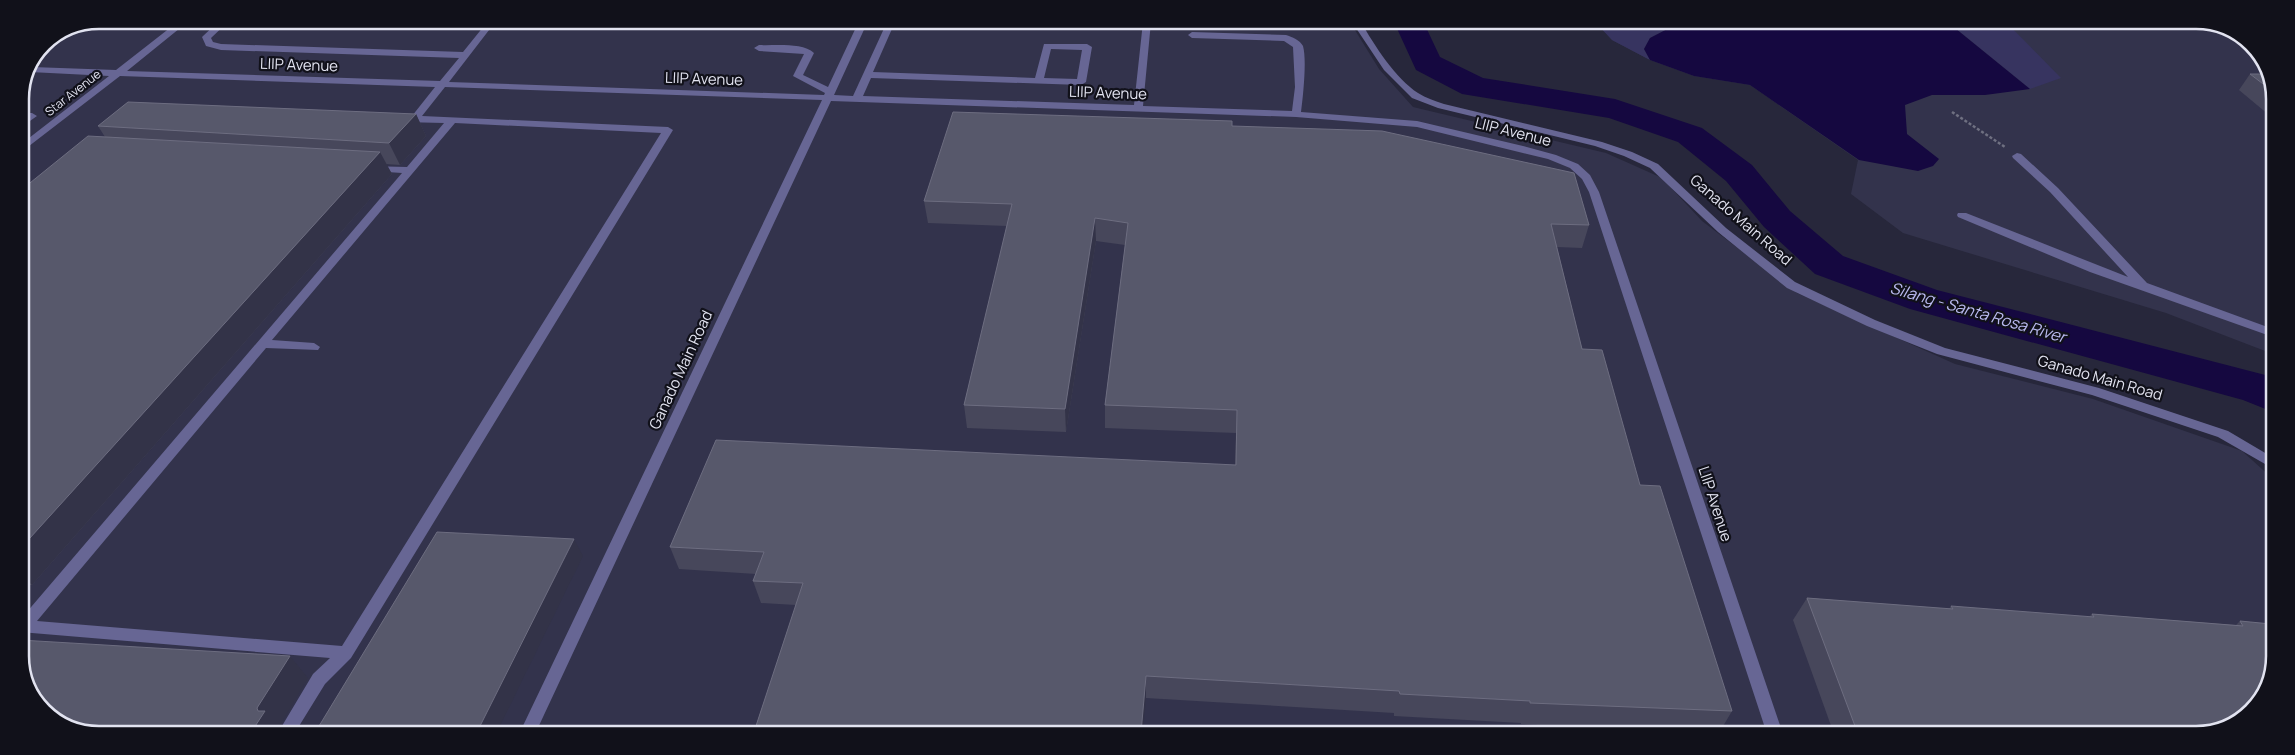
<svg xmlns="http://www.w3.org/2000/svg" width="2295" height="755" viewBox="0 0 2295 755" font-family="Manrope,sans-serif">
  <rect width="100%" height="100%" fill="#27273b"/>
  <path fill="#33334c" d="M 99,20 L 1350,22 L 1379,69 L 1413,107 L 1606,153 L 1662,178 L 1702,221 L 1797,293 L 1955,364 L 2093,399 L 2242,451 L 2272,478 L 2271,681 L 2244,719 L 2197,735 L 74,731 L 20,662 L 20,94 L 43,43 Z
    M 1597,23 L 2221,24 L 2259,50 L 2275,93 L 2273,354 L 2166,313 L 1903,233 L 1851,194 L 1858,160 L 1750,85 L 1694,76 L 1650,60 L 1612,40 Z"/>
  <path fill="#373460" d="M 1596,23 L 1679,23 L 1650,38 L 1644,49 L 1650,60 L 1612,40 Z
    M 1950,24 L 2008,24 L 2061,78 L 2030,89 Z"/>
  <path fill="#150840" d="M 1679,23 L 1950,24 L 2030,89 L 1985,95 L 1932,95 L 1905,105 L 1907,134 L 1939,159 L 1933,166 L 1918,171 L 1859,160 L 1750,85 L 1694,76 L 1650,60 L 1644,49 L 1650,38 Z"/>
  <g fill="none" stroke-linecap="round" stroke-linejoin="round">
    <path fill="#150840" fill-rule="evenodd" d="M 1394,22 L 1424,23 L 1440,57 L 1483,78 L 1615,99 L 1702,128 L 1752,165 L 1790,211 L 1843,256 L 1937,290 L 2273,377 L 2273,412 L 2243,400 L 1910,309 L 1815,274 L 1764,227 L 1726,181 L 1678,142 L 1609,118 L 1462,94 L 1416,70 Z"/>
    <path stroke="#6f7081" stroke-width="2.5" stroke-dasharray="3 2" stroke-linecap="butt" d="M 1952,112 L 2005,147"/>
    <path fill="#676694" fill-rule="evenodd" d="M 180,20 L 190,20 L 127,71 L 440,81 L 459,58 L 221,50 L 206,46 L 202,37 L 220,20 L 230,20 L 211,38 L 213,42 L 221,44 L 463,52 L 488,21 L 496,21 L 449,82 L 824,95 L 825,93 L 793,76 L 804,54 L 759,51 L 754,48 L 759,45 C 774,46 802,42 814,53 L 803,75 L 828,87 L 859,21 L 868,21 L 834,95 L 853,96 L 887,22 L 895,22 L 873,72 L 1035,78 L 1044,44 L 1087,44 L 1092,47 L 1086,82 L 1081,85 L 871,78 L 863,96 L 1134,105 L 1143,22 L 1151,22 L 1143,106 L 1292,111 L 1295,87 L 1293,47 L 1284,41 L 1192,38 L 1188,35 L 1192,32 L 1286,35 C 1292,37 1300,40 1303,46 C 1307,60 1303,97 1301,112 L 1417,121 L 1523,146 L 1556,155 L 1578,164 L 1590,175 L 1599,192 L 1783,734 L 1767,734 L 1589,192 L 1582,179 L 1570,168 L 1548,159 L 1417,127 L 1296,117 L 831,101 L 536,732 L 520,732 L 822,100 L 445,87 L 422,116 L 668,127 L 673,130 L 351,658 L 325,684 L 296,731 L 279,731 L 313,674 L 330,658 L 20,632 L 20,620 L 402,173 L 372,171 L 368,170 L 368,166 L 407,167 L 444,123 L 402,122 L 397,119 L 402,116 L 412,116 L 435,87 L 120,76 L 20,153 L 20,145 L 109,76 L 30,72 L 32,67 L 116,70 ZM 1051,49 L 1082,50 L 1077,79 L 1044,78 ZM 455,123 L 661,133 L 342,646 L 37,621 L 266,348 L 318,350 L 320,347 L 314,343 L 272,340 Z
      M 1352,22 L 1361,22 C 1374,45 1396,79 1418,93 C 1426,98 1435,101 1444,104 L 1602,142 L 1632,152 L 1658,164 L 1726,228 L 1795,282 L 1875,320 L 1945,348 L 2099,388 L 2228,431 L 2272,457 L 2272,468 L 2218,437 L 2092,395 L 1937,354 L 1867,326 L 1787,288 L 1718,232 L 1650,168 L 1624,156 L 1595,146 L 1438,108 L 1412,98 L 1384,70 Z
      M 2251,45 L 2260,54 L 2251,49 Z
      M 20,113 L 32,113 L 37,116 L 20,128 L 22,119 L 20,119 Z
      M 2017,153 L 2021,154 L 2058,188 L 2147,283 L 2273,329 L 2273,337 L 2090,272 L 1958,217 L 1957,215 L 1958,213 L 1966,213 L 2128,277 L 2050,192 L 2013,158 L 2012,156 Z"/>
  </g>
  <path fill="#47475b" d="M 2250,74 L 2275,93 L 2275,120 L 2239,90 Z
    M 416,114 L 426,136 L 400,165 L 386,164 L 392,174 L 32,585 L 20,584 L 20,191 L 105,137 L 98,126 Z
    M 1232,126 L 1589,225 L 1582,248 L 1557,247 L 1582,349 L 1640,485 L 1732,711 L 1719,733 L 1521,724 L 1521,723 L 1394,716 L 1394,713 L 1146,698 L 754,732 L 796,605 L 761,603 L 753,581 L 756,574 L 679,569 L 670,547 L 1235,465 L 1236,433 L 1105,428 L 1105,405 L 1125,245 L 1096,241 L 1066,432 L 967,428 L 964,405 L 1007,226 L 928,223 L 924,201 Z
    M 1807,598 L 1949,609 L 1951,606 L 2089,617 L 2092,614 L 2236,625 L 2240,621 L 2271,624 L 2197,735 L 1834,734 L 1793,620 Z"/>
  <path fill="#333348" d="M 416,114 L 426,136 L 400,165 L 389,143 Z
    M 380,152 L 392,174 L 32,585 L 20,574 L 20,549 Z
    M 1095,218 L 1096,241 L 1066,432 L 1065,409 Z
    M 574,539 L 583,556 L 497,732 L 477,732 Z
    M 290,656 L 308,678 L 279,727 L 284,731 L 252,731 L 258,711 L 257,708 Z
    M 1146,676 L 1146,698 L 1143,733 L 1141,733 Z"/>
  <path fill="#57586b" stroke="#6d6d80" d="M 2250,74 L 2267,74 L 2275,93 Z
    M 128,102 L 416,114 L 389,143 L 98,126 Z
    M 953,112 L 1232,121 L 1232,126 L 1382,131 L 1574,173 L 1589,225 L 1551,224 L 1582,349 L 1602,350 L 1640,485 L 1660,486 L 1732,711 L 1530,703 L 1530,701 L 1400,694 L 1399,691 L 1146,676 L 1141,733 L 695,732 L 696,728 L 754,732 L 803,583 L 753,581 L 764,552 L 670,547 L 716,440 L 1236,465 L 1237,410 L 1105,405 L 1128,223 L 1095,218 L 1065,409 L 964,405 L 1012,204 L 924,201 Z
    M 88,136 L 380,152 L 20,549 L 20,191 Z
    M 437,532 L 574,539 L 477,732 L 316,731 Z
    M 1807,598 L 1953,609 L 1951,606 L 2094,617 L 2092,614 L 2243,626 L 2240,621 L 2271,624 L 2271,681 L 2244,719 L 2197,735 L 1858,734 Z
    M 20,640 L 290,656 L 257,708 L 258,711 L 265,711 L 252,731 L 74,731 L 36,705 L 20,662 Z"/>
  <g text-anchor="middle" stroke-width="4.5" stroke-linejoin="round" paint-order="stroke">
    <g font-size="12" fill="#e2e3f0" stroke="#11111a">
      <text transform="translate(73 93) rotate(-38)" y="4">Star Avenue</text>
    </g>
    <g font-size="15" fill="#e2e3f0" stroke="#11111a">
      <text transform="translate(299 65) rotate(2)" y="5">LIIP Avenue</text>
      <text transform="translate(704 79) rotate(2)" y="5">LIIP Avenue</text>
      <text transform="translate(1108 93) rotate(2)" y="5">LIIP Avenue</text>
      <text transform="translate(1513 132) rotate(14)" y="5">LIIP Avenue</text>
      <text transform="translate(1741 220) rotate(41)" y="5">Ganado Main Road</text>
      <text transform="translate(681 370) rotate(-65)" y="5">Ganado Main Road</text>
      <text transform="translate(2100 378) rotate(16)" y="5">Ganado Main Road</text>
      <text transform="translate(1715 504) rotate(72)" y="5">LIIP Avenue</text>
    </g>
    <g font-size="16" font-style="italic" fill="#b9b9ef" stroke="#11111a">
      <text transform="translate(1978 312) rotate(16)" y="6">Silang - Santa Rosa River</text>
    </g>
  </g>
  <path d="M0 0H2295V755H0ZM99 29H2196A70 70 0 0 1 2266 99V656A70 70 0 0 1 2196 726H99A70 70 0 0 1 29 656V99A70 70 0 0 1 99 29Z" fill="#11111a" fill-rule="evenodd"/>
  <path fill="none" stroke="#e2e3f0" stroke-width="2.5" d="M99 29H2196A70 70 0 0 1 2266 99V656A70 70 0 0 1 2196 726H99A70 70 0 0 1 29 656V99A70 70 0 0 1 99 29Z"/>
</svg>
